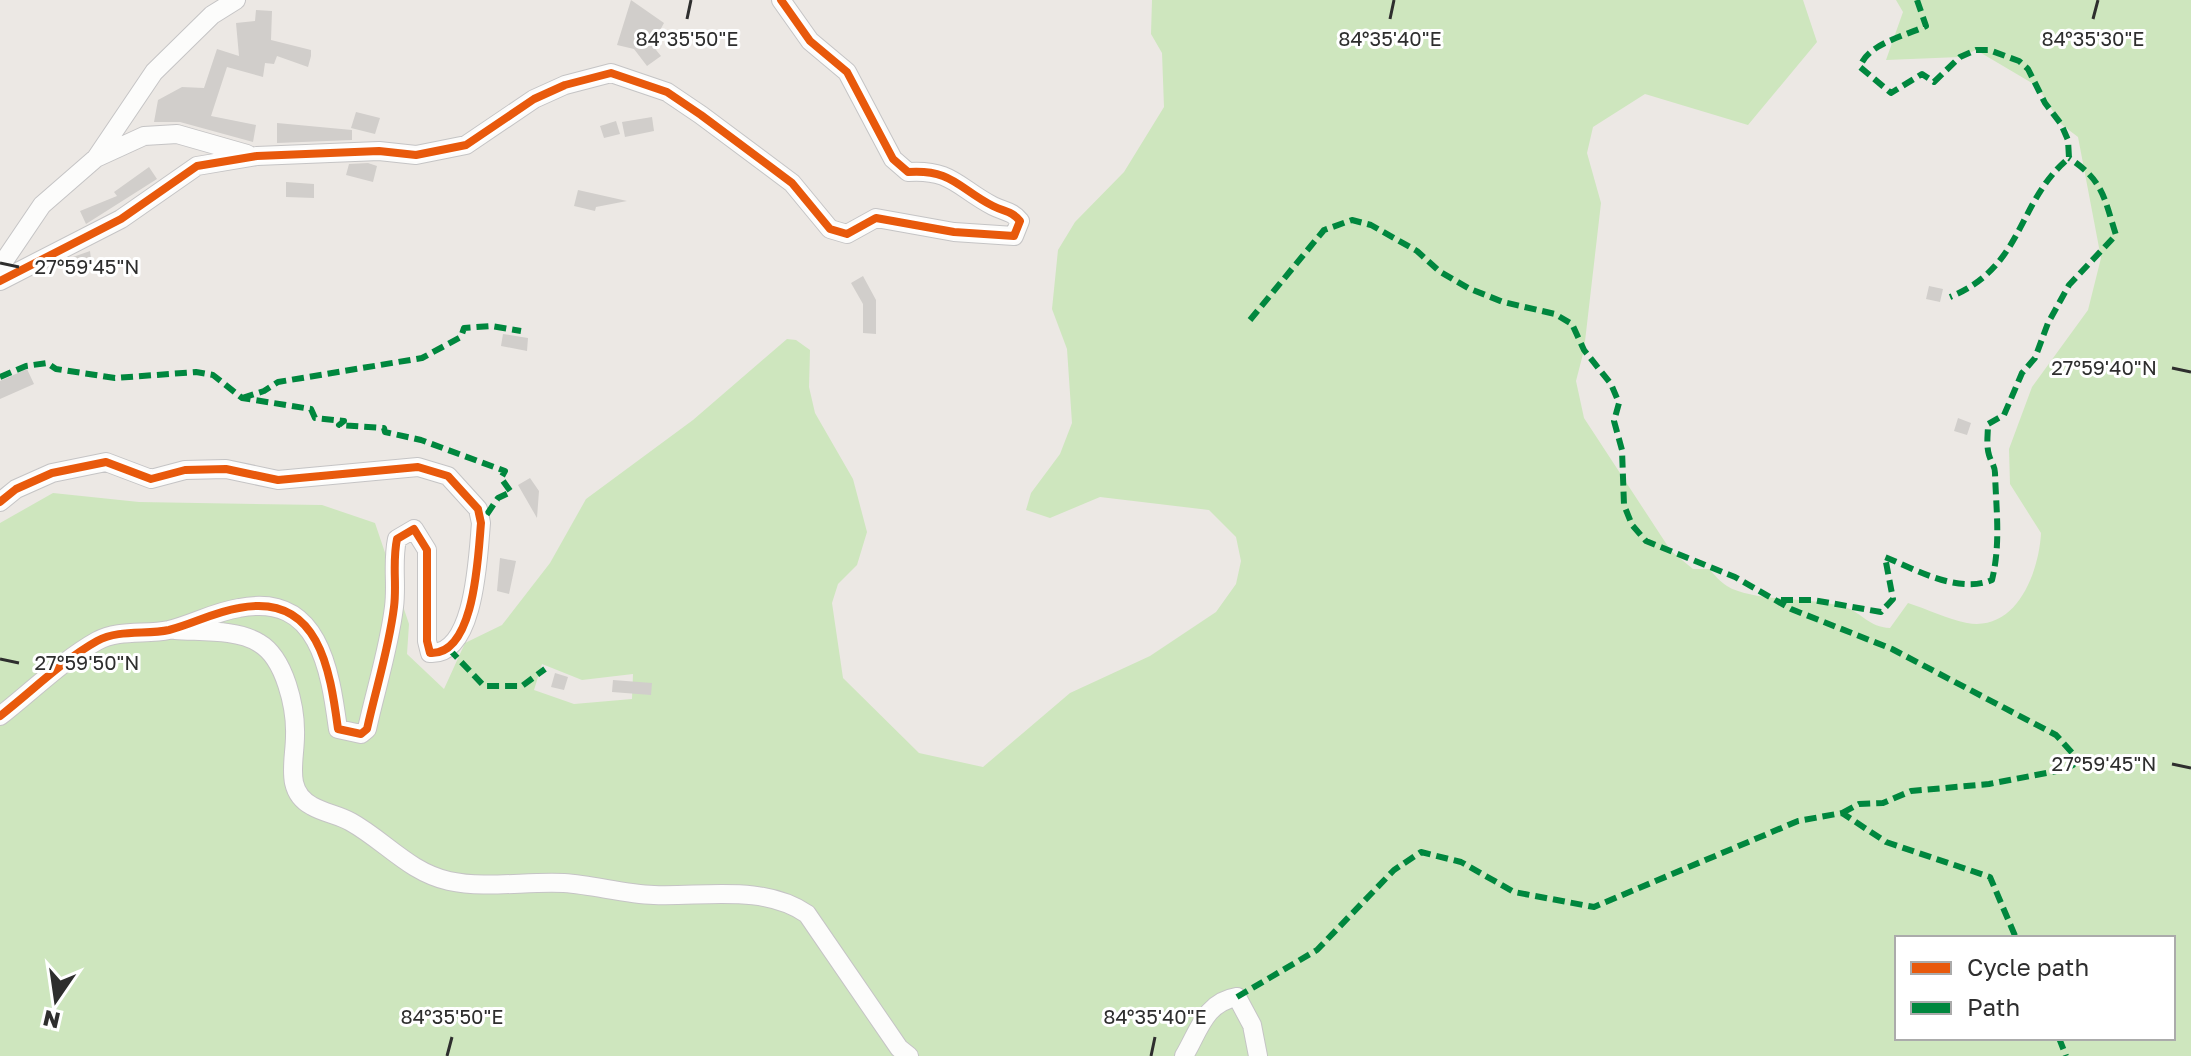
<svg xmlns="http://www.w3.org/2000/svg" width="2191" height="1056" viewBox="0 0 2191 1056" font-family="'Golos Text',sans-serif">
  <rect width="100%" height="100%" fill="#ece8e4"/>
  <path fill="#cee6be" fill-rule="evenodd" d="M 1152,0 L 1803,0 L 1817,42 L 1748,125 L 1645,94 L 1593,127 L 1587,153 L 1601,203 L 1584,350 L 1576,381 L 1584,418 L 1671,551 L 1693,569 L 1709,569 C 1714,574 1720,582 1727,586 C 1752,602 1813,597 1845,607 C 1862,613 1869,627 1890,628 L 1908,603 C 1927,609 1947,619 1967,623 C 2017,632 2039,572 2041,533 L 2010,484 L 2009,449 L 2032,387 L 2088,310 L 2101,258 L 2078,137 L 2061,124 L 2037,86 L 1976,50 L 1960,57 L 1886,60 L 1903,12 L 1896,0 L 2191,0 L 2191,1056 L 0,1056 L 0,523 L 53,493 L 139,502 L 322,505 L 375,523 L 409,624 L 407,654 L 444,689 L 465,643 L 502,625 L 550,563 L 586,499 L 693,420 L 787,339 L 796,340 L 810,350 L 809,387 L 815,413 L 853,479 L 867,532 L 857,565 L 838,584 L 832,603 L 843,678 L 919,753 L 983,767 L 1070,693 L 1150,656 L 1216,612 L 1236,584 L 1241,561 L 1236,537 L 1209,510 L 1100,497 L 1050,518 L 1026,510 L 1031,493 L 1060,454 L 1072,423 L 1067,349 L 1052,309 L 1058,250 L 1075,222 L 1124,172 L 1164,107 L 1162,53 L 1151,34 ZM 542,664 L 582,680 L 633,674 L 632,699 L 574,704 L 534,690 ZM 1897,938 L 2173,938 L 2173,1038 L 1897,1038 Z"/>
  <path fill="#d1cecb" d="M 631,0 L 664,23 L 652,45 L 661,56 L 647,66 L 634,49 L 617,45 Z
    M 256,10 L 272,11 L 271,40 L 311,50 L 311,56 L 308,67 L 277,56 L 274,64 L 265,63 L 263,77 L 227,67 L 211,116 L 256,125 L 253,142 L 180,122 L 154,122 L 158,100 L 182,87 L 204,88 L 217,49 L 239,56 L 236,23 L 255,21 Z
    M 356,112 L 380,118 L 375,134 L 351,128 Z
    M 652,117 L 654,131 L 625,137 L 622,122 Z
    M 616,121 L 620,134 L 604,138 L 600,126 Z
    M 277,123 L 352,130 L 352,140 L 277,143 Z
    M 368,163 L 377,166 L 373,182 L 346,175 L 349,164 Z
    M 149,167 L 157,179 L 86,224 L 80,211 L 117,196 L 114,192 Z
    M 286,182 L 314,184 L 314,198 L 286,197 Z
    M 578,190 L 627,201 L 596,207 L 595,211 L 574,206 Z
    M 90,251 L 92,267 L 75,269 L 73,257 Z
    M 863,276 L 876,300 L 876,334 L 863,333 L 863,304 L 851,283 Z
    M 1929,286 L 1943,289 L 1940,302 L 1926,299 Z
    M 503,334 L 528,338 L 527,351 L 501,346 Z
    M 27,369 L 34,384 L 0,399 L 0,381 Z
    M 1958,418 L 1971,423 L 1967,435 L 1954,431 Z
    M 530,478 L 539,491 L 537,518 L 518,485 Z
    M 500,558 L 516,561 L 509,594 L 497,591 Z
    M 555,673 L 568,677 L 564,690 L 551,687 Z
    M 613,680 L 652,683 L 651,695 L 612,692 Z"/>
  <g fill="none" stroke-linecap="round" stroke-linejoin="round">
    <g stroke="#c5c4c5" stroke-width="20">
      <path id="street" d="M 96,158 L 144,136 L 177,134 L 247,154
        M 0,267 L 42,205 L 96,158 L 154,72 L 212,15 L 236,0
        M 0,281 L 121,219 L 197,166 L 257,156 L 379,151 L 416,155 L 466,145 L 534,99 L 565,85 L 611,73 L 667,92 L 701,115 L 792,183 L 830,229 L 847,234 L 876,218 L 954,232 L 1014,236 L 1020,221 C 1012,211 1005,212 993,206 C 958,188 952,169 908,172 L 893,159 L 847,72 L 810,41 L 781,0
        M 0,502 L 16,489 L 52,473 L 106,462 L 151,479 L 185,470 L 226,469 L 278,480 L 418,467 L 448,476 L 478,509 L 481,523 C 478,556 475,656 430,653 L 427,641 L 427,550 L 414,529 L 397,539 C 392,563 397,584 394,607 C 389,648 376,688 367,729 L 361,734 L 338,729 C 330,670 319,592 239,608 C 214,612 193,624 169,630 C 146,635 119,629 97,641 C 63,660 31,692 0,716
        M 175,630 C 200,632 237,629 259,643 C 285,658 296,708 295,736 C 295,761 284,791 312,806 C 324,813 339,815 351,822 C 385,841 409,872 449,881 C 486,889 526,881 564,883 C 594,885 624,894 654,895 C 704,897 763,884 807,914 L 899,1048 L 909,1056
        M 1184,1056 C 1199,1031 1205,1002 1237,997 L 1252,1025 L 1258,1056"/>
    </g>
    <use href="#street" stroke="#fcfcfb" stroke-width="18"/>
    <path stroke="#00873e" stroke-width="6" stroke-dasharray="12 6" stroke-linecap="butt" d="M 1917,0 L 1926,26 C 1905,36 1867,44 1860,67 L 1891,93 L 1922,74 L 1934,82 L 1960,57 L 1976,50 L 1989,50 L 2019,61 L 2028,69 L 2045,103 L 2061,124 L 2068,140 L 2069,158 C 2016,202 2025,266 1950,297
      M 1250,320 L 1324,230 L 1352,220 L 1371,225 L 1417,251 L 1439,271 L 1468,288 L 1503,302 L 1555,314 L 1572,324 L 1584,350 L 1611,384 L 1619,403 L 1614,421 L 1622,450 L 1624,505 L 1632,525 L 1646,541 L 1735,577 L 1791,609 L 1892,649 L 2056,735 L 2075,756 L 2073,765 L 2062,770 L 1989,784 L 1911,791 L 1883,803 L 1859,804 L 1842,813
      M 0,377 L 26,366 L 47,363 L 56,369 L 115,378 L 196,372 L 213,375 L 242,398 L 311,409 L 315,418 L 344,421 L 339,425 L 384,428 L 385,432 L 421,440 L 505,471 L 501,478 L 511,492 L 498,498 L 481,523
      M 242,398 L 264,391 L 278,382 L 422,358 L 461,337 L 464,328 L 491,326 L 521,331
      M 1781,600 L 1813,600 L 1881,612 L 1893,599 L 1885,557 C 1917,570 1958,594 1992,580 C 2001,543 1996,509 1995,473 C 1995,466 1991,462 1989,455 C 1986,445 1988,434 1988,424 L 2004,415 L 2022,373 L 2035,358 L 2048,323 L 2069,285 L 2116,235 C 2104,198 2104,181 2069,158
      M 449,649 L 484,686 L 522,686 L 545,669
      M 1237,997 L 1317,950 L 1394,870 L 1421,852 L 1461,862 L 1514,892 L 1594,907 L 1798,821 L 1842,813 L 1886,842 L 1990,877 L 2016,938
      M 2059,1038 L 2066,1056"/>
    <g stroke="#fff" stroke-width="13">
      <path id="cycleway" d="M 0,281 L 121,219 L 197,166 L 257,156 L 379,151 L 416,155 L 466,145 L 534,99 L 565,85 L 611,73 L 667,92 L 701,115 L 792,183 L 830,229 L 847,234 L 876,218 L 954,232 L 1014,236 L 1020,221 C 1012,211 1005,212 993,206 C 958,188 952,169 908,172 L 893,159 L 847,72 L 810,41 L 781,0
        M 0,502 L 16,489 L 52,473 L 106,462 L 151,479 L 185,470 L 226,469 L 278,480 L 418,467 L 448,476 L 478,509 L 481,523 C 478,556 475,656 430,653 L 427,641 L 427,550 L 414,529 L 397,539 C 392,563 397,584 394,607 C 389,648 376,688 367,729 L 361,734 L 338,729 C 330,670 319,592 239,608 C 214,612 193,624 169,630 C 146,635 119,629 97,641 C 63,660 31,692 0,716"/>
    </g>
    <use href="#cycleway" stroke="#e8590c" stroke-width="8"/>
  </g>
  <path fill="none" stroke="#2e2e2e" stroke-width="3" d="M 687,19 L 691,0M 1390,19 L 1394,0M 2093,19 L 2098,0M 0,263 L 19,267M 2172,368 L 2191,372M 0,659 L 19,663M 2172,764 L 2191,768M 447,1056 L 452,1037M 1151,1056 L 1155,1037"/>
  <g font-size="20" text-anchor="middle" fill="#2e2e2e" stroke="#fff" stroke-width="6" stroke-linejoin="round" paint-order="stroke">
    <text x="687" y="46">84°35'50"E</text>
    <text x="1390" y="46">84°35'40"E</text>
    <text x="2093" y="46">84°35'30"E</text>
    <text x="87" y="274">27°59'45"N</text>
    <text x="2104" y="375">27°59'40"N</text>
    <text x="87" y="670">27°59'50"N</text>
    <text x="2104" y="771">27°59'45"N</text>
    <text x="452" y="1024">84°35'50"E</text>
    <text x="1155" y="1024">84°35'40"E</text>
  </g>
  <rect x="1895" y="936" width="280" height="104" fill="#ffffff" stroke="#ababab" stroke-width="2"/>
  <rect x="1911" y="962" width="40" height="12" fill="#e8590c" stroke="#ababab" stroke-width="2"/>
  <text x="1967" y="976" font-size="24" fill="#2e2e2e">Cycle path</text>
  <rect x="1911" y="1002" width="40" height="12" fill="#00873e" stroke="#ababab" stroke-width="2"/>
  <text x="1967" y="1016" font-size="24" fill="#2e2e2e">Path</text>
  <g transform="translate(56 1000) rotate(193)" stroke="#ffffff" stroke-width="6" paint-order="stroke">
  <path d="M0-6L14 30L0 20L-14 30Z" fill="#2e2e2e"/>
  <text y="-12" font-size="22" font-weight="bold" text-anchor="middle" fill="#2e2e2e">N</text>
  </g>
</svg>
